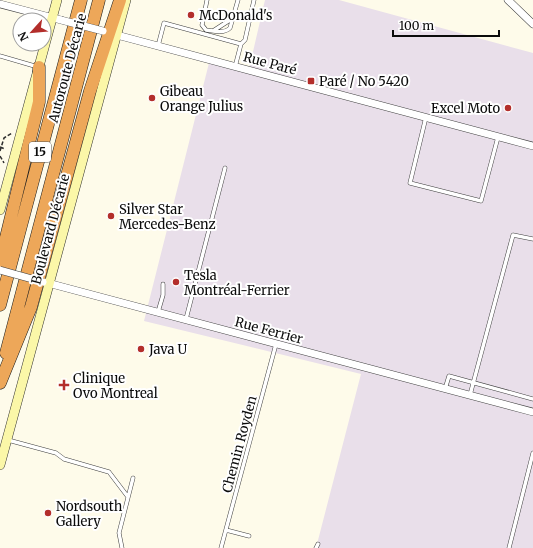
<svg xmlns="http://www.w3.org/2000/svg" width="533" height="548" viewBox="0 0 533 548" font-family="Merriweather,serif">
  <rect width="100%" height="100%" fill="#fefbea"/>
  <path fill="#e9dfea" d="M 265,0 L 339,0 L 533,53 L 533,548 L 316,548 L 361,374 L 144,321 L 209,63 L 248,73 Z"/>
  <g fill="none" stroke-linecap="round" stroke-linejoin="round">
    <g stroke="#3e3e3e" stroke-width="4.5">
      <path id="service" d="M 207,0 L 202,25 L 206,30 C 213,31 224,34 230,28 L 238,0
        M 213,31 L 233,18
        M 241,44 L 245,40 L 254,0
        M 158,46 L 164,23 L 241,44 L 235,67
        M 0,56 L 38,67
        M 426,117 L 410,183 L 481,201 L 498,137
        M 158,312 L 163,295 L 163,284
        M 186,319 L 225,168
        M 445,389 L 449,376 L 533,399
        M 470,395 L 513,235 L 533,239
        M 8,440 L 56,453 L 64,459 L 109,472 L 128,497
        M 226,530 L 249,536
        M 122,548 L 119,533 L 133,478
        M 221,548 L 276,344
        M 316,548 L 318,544
        M 509,548 L 533,453"/>
    </g>
    <g stroke="#3e3e3e" stroke-width="8">
      <path id="minor" d="M 508,0 L 533,24
        M 0,4 L 61,20
        M 113,34 L 533,146
        M 44,282 L 533,412"/>
    </g>
    <g stroke="#2d2d2d" stroke-width="10">
      <path id="secondary" d="M 0,210 L 57,0
        M 0,465 L 126,0"/>
    </g>
    <g stroke="#1c1c1c" stroke-width="13">
      <path id="motorway" d="M 0,262 L 39,102 L 39,67
        M 0,305 L 81,0
        M 6,353 L 99,0
        M 0,383 L 31,307 L 90,91 L 120,0"/>
    </g>
    <path stroke="#2d2d2d" stroke-width="1.5" stroke-dasharray="4 2" stroke-linecap="butt" d="M 0,147 L 5,149
      M 0,151 L 4,138 L 12,133
      M 0,156 L 4,163"/>
    <use href="#service" stroke="#fff" stroke-width="3.5"/>
    <use href="#minor" stroke="#fff" stroke-width="7"/>
    <use href="#secondary" stroke="#fbf7a8" stroke-width="9"/>
    <use href="#motorway" stroke="#eda759" stroke-width="12"/>
    <g stroke="#3e3e3e" stroke-width="8" stroke-linecap="butt">
      <path id="minor-bridge" d="M 61,20 L 103,31
        M 0,270 L 43,282"/>
    </g>
    <use href="#minor-bridge" stroke="#fff" stroke-width="7"/>
  </g>
  <g fill="#b32e2b" stroke="#fff" stroke-width="1.5">
    <circle cx="191" cy="15" r="4"/>
    <rect x="307" y="77" width="8" height="8" rx="2"/>
    <circle cx="152" cy="98" r="4"/>
    <circle cx="508" cy="108" r="4"/>
    <circle cx="111" cy="216" r="4"/>
    <circle cx="176" cy="282" r="4"/>
    <circle cx="141" cy="349" r="4"/>
    <path d="M62 379h4v4h4v4h-4v4h-4v-4h-4v-4h4z"/>
    <circle cx="48" cy="513" r="4"/>
  </g>
  <g text-anchor="middle" stroke-width="4" stroke-linejoin="round" paint-order="stroke">
    <rect fill="#fff" stroke="#545454" stroke-width="1" x="29" y="142" width="22" height="20" rx="3"/>
    <g font-size="12" font-weight="bold" fill="#0b0b0b">
      <text x="40" y="156">15</text>
    </g>
    <g font-size="13" fill="#0b0b0b" stroke="#fff" text-anchor="start">
      <text x="199" y="20">McDonald's</text>
      <text x="319" y="86">Paré / No 5420</text>
      <text x="160" y="96">Gibeau<tspan x="160" dy="15">Orange Julius</tspan></text>
      <text x="500" y="113" text-anchor="end">Excel Moto</text>
      <text x="119" y="214">Silver Star<tspan x="119" dy="15">Mercedes-Benz</tspan></text>
      <text x="184" y="280">Tesla<tspan x="184" dy="15">Montréal-Ferrier</tspan></text>
      <text x="149" y="354">Java U</text>
      <text x="73" y="383">Clinique<tspan x="73" dy="15">Ovo Montreal</tspan></text>
      <text x="56" y="511">Nordsouth<tspan x="56" dy="15">Gallery</tspan></text>
    </g>
    <g font-size="13" fill="#0b0b0b" stroke="#fff">
      <text transform="translate(270 63) rotate(15)" y="5">Rue Paré</text>
      <text transform="translate(67 68) rotate(-75)" y="5">Autoroute Décarie</text>
      <text transform="translate(50 229) rotate(-75)" y="5">Boulevard Décarie</text>
      <text transform="translate(269 330) rotate(15)" y="5">Rue Ferrier</text>
      <text transform="translate(239 444) rotate(-75)" y="5">Chemin Royden</text>
    </g>
  </g>
  <g transform="translate(32 32) rotate(243)"><circle r="19" fill="#ffffff" stroke="#9d9d9d"/>
  <path d="M0-3L7 15L0 10L-7 15Z" fill="#b32e2b"/>
  <text y="-6" font-size="11" font-weight="bold" text-anchor="middle" fill="#0b0b0b">N</text>
  </g>
  <path d="M393 30v6h106v-6" fill="none" stroke="#0b0b0b" stroke-width="2"/>
  <text x="399" y="30" font-size="12" fill="#0b0b0b" stroke="#ffffff" stroke-width="3" paint-order="stroke">100 m</text>
</svg>
